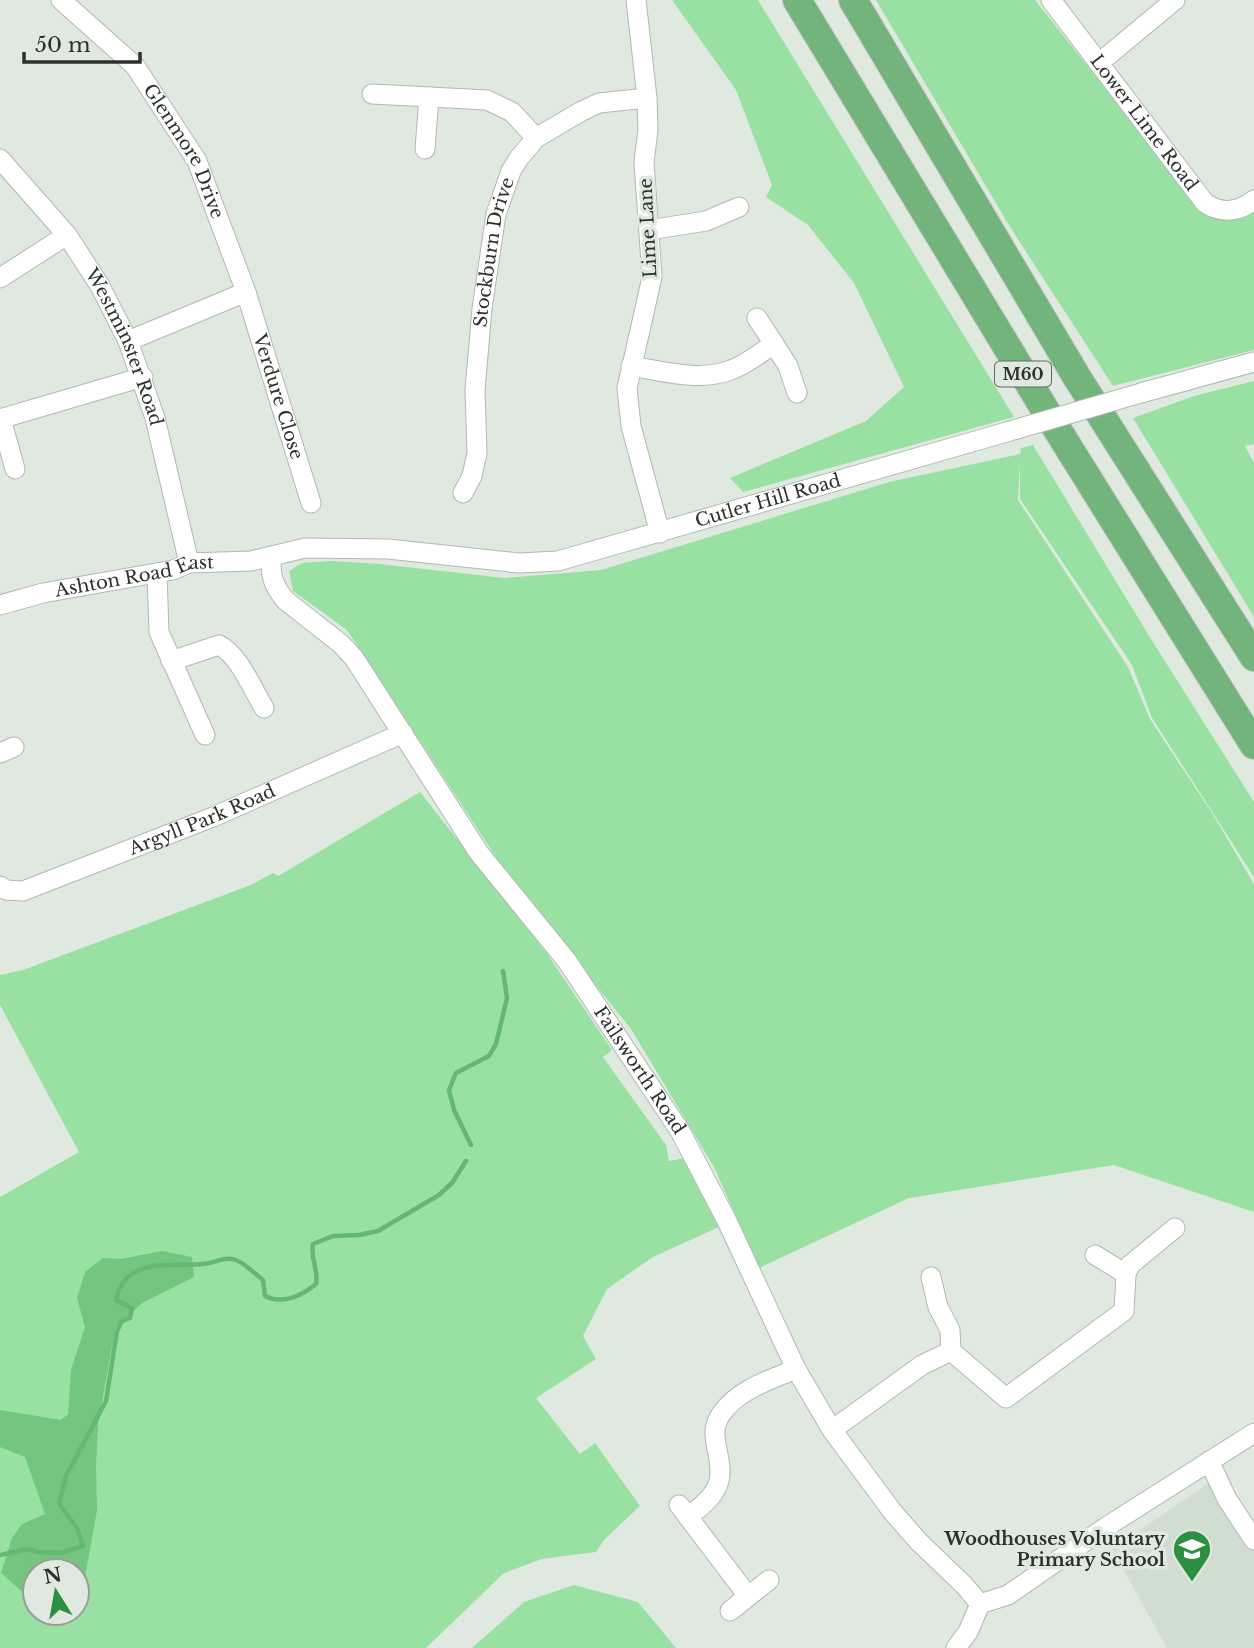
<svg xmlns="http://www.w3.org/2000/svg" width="1254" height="1648" viewBox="0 0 1254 1648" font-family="'Libre Baskerville',serif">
  <rect width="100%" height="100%" fill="#e0e9e0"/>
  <path fill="#d0ded1" d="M 1209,1483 L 1254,1551 L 1254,1648 L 1167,1648 L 1112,1549 Z"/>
  <path fill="#99e1a2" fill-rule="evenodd" d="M 672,0 L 758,0 L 1014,417 L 743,492 L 730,478 L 866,421 L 904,387 L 854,283 L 808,225 L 766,197 L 772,185 L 736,90 Z
    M 876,0 L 1035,0 L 1203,211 L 1254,208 L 1254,350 L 1113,386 L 1010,227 Z
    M 1254,381 L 1254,444 L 1245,446 L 1254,463 L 1254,617 L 1133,418 L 1194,396 Z
    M 1033,445 L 1151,639 L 1254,802 L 1254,877 L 1152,718 L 1132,665 L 1020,499 L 1020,462 L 1018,500 L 1128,667 L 1150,719 L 1212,813 L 1254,884 L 1254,1212 L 1114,1165 L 909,1198 L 759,1268 L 714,1167 L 631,1029 L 513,883 L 347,630 L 293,591 L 289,571 L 302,563 L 331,561 L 380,564 L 505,578 L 601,570 L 889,482 L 1020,454 L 1021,448 Z
    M 420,792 L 548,955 L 612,1050 L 603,1057 L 666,1145 L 669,1161 L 685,1158 L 719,1227 L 653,1257 L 607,1289 L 583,1336 L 596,1359 L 536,1398 L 580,1454 L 595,1443 L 640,1506 L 604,1540 L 596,1552 L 542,1559 L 504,1573 L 426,1648 L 0,1648 L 0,1197 L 79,1152 L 0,1005 L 0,975 L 23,970 L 251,885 L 273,873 L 278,876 ZM 35,1571 L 77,1571 L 77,1613 L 35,1613 Z
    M 574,1585 L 638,1602 L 676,1648 L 472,1648 L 524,1602 Z"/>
  <path fill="#73c57f" d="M 162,1251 L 192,1257 L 194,1277 L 142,1303 L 115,1329 L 98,1425 L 96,1466 L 97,1510 L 83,1588 L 77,1591 L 77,1571 L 35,1571 L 35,1595 L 26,1595 L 1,1573 L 12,1538 L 22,1524 L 45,1514 L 25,1457 L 0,1447 L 0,1410 L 61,1420 L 68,1414 L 71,1370 L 85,1327 L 77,1298 L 85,1272 L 103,1258 L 121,1259 Z"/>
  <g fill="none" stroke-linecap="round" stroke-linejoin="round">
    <path stroke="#65b772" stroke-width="4.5" d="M 471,1145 L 454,1110 L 449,1090 L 456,1073 L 489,1056 L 496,1044 L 507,998 L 503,971
      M 0,1555 L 28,1549 L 38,1552 L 61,1553 L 83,1546 L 77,1528 L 59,1504 L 66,1476 L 106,1401 L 117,1331 L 122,1321 L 130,1318 L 132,1308 L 116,1300 C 125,1256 170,1267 204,1264 C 215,1263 225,1256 236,1260 C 246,1264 255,1274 263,1280 L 265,1296 C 283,1305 301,1296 316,1284 C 319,1270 310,1259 313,1244 L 333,1236 L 359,1235 L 378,1231 L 439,1195 L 452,1183 L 466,1161"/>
    <g stroke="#b0b9b1" stroke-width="21">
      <g id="minor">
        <path id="s1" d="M 61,0 L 135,66 L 197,161 L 246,292 L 311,503"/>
        <path d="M 636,0 L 647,98 L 648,130 L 644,162 L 652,277 L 627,388 L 631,426 L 660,533"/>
        <path id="s2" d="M 1051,0 L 1205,203 C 1221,214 1239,212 1254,200"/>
        <path d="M 1099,63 L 1175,0"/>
        <path d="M 372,94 L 487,100 L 512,112 L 536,138"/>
        <path d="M 425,149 L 429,97"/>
        <path id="s3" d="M 0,159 L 67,235 L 100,286 L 128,341 L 155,418 L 189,563"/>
        <path d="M 649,230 L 706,221 L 739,207"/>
        <path d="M 0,278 L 67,235"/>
        <path d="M 757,318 L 774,344"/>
        <path d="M 128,341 L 246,292"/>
        <path d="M 631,366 C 662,371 699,382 731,370 C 746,365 760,353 774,344 L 788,366 L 797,393"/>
        <path d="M 1141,393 L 1254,362"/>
        <path d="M 0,419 L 143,377"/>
        <path d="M 1,419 L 15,469"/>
        <path id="s4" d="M 463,493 L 472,476 L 477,453 L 475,390 L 482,309 L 496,214 L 511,171 L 519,158 L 536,138 L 580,112 L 599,103 L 647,98"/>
        <path id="s5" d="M 272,557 C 269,575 274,586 285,600 L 341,644 L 354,658 L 479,853 L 567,961 L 680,1131 L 727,1221 L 796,1369 L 832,1430 L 892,1511 L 919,1542 L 964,1585 L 980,1604"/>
        <path d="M 157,573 L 159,632 L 205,735"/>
        <path id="s6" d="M 0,605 L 43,593 L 173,570 L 189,563 L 251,561 L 305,548 L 388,549 L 519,563 L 558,561 L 1010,431"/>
        <path d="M 171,661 L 219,645 C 239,655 252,688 264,708"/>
        <path d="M 0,753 L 14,747"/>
        <path id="s7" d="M 0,886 L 6,890 L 23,891 L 213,817 L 403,733"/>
        <path d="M 1126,1274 L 1130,1265 L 1175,1228"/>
        <path d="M 931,1277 L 938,1307 L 950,1330 L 951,1351"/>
        <path d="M 832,1430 L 922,1365 L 951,1351 L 1006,1398 L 1124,1311 L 1126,1274 L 1095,1255"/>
        <path d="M 1209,1461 L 1227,1499 L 1254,1540"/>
        <path d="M 679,1505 L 748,1596"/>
        <path d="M 688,1517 C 700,1507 715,1497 719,1481 C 725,1457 705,1435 722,1413 C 739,1389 770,1380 796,1369"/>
        <path d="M 980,1604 L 1008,1595 L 1106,1527 L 1254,1433"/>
        <path d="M 730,1611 L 769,1580"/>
        <path d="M 956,1648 L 968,1632 L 980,1604"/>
      </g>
    </g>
    <g stroke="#c4c5c4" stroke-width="30">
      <path id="highway" d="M 797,0 L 1047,413 L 1254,745
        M 853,0 L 1078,379 L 1254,657"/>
    </g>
    <use href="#minor" stroke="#fff" stroke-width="19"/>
    <use href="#highway" stroke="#72b47b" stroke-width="28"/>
    <g stroke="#b0b9b1" stroke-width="21" stroke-linecap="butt">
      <path id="minor-bridge" d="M 1010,431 L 1141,393"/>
    </g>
    <use href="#minor-bridge" stroke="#fff" stroke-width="19"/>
  </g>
  <defs>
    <g id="school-pin" transform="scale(2.0125)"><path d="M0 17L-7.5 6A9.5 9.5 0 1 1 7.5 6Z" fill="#2c8f43" stroke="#e0e9e0"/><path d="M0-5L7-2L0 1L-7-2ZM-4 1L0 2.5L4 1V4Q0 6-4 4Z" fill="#fff"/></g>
  </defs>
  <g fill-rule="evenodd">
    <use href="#school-pin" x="1192" y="1549"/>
  </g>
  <g text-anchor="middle" stroke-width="7" stroke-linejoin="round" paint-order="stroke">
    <rect fill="#e0e9e0" stroke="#636863" stroke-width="2" x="995" y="361.5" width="56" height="25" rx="5"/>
    <g font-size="16" font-weight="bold" fill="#2d302d">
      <text x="1023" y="380">M60</text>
    </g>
    <g font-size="18" fill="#2d302d" stroke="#e0e9e0">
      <text dy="6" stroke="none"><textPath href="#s2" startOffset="154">Lower Lime Road</textPath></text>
      <text dy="6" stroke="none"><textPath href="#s1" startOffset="198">Glenmore Drive</textPath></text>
      <text transform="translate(648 228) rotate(-93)" y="6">Lime Lane</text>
      <text dy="6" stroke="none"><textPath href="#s4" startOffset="245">Stockburn Drive</textPath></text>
      <text dy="6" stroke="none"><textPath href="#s3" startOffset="228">Westminster Road</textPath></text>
      <text dy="6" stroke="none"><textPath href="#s1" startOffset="462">Verdure Close</textPath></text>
      <text dy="6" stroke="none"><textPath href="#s6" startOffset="784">Cutler Hill Road</textPath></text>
      <text dy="6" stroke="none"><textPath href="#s6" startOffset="138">Ashton Road East</textPath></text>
      <text dy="6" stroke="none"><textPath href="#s7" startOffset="217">Argyll Park Road</textPath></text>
      <text dy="6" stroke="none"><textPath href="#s5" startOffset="639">Failsworth Road</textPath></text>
    </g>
    <g font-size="18" font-weight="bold" fill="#2d302d" stroke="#e0e9e0" text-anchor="end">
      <text x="1165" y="1545">Woodhouses Voluntary<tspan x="1165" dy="21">Primary School</tspan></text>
    </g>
  </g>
  <g transform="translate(56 1592) rotate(349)"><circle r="33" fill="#e0e9e0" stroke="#989f98" stroke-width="2"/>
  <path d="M0-5L12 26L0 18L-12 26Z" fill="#2c8f43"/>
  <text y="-10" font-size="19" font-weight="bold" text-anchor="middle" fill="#2d302d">N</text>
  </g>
  <path d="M24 52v10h116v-10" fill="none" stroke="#2d302d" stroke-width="3.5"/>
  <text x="35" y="52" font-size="21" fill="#2d302d" stroke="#e0e9e0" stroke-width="5" paint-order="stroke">50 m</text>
</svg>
